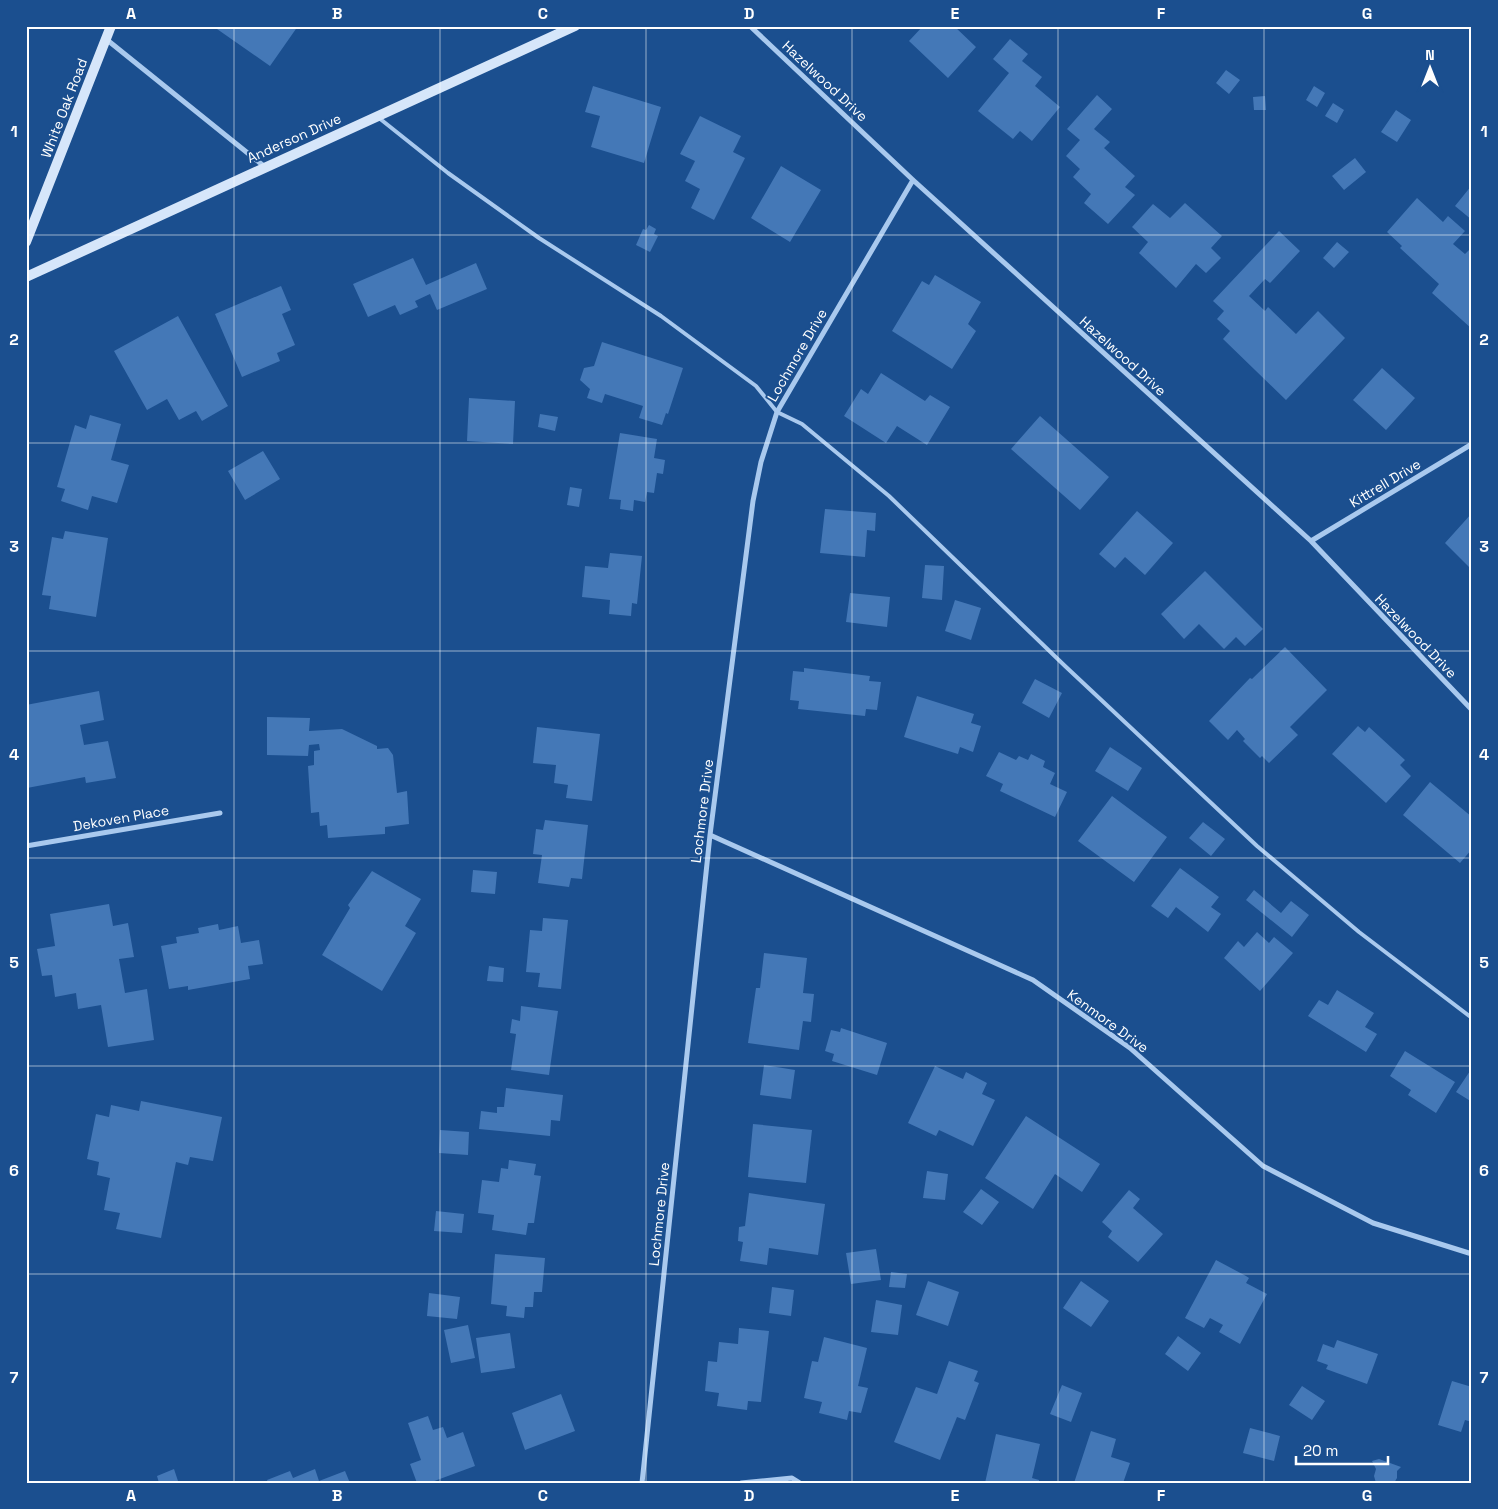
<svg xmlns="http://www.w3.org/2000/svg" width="1498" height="1509" viewBox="0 0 1498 1509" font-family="'Space Grotesk',sans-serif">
  <rect width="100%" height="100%" fill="#1b4f8f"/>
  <path fill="#4478b7" d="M 219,26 L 298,26 L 270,66 L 217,29 Z
    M 923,26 L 954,26 L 976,47 L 948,78 L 909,41 Z
    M 1010,39 L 1028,54 L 1022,61 L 1042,77 L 1035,86 L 1060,107 L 1032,141 L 1020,131 L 1013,139 L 978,111 L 1009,73 L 993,59 Z
    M 1226,70 L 1240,80 L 1229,94 L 1216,83 Z
    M 593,86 L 661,107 L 644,163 L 591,147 L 600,116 L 585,112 Z
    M 1314,86 L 1325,93 L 1317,107 L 1306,100 Z
    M 1097,95 L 1112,109 L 1094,129 L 1110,142 L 1104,148 L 1135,176 L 1125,187 L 1135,195 L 1108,224 L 1084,203 L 1091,194 L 1073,177 L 1080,169 L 1066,156 L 1080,140 L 1067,129 Z
    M 1265,96 L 1266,110 L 1254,110 L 1253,97 Z
    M 1333,103 L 1344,110 L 1337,123 L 1325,116 Z
    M 1396,110 L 1411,120 L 1397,142 L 1381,132 Z
    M 700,116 L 741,136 L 733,152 L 745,158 L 714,220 L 691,208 L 700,189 L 685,181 L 695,161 L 680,154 Z
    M 1355,158 L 1366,172 L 1344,190 L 1332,176 Z
    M 781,166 L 821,190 L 790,242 L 751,218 Z
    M 1472,185 L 1472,220 L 1455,206 Z
    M 1417,198 L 1443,222 L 1448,216 L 1465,231 L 1453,244 L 1465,254 L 1470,249 L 1472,250 L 1472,329 L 1432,293 L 1439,284 L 1400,248 L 1402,246 L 1387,232 Z
    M 1185,203 L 1222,236 L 1211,248 L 1221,258 L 1206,273 L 1196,264 L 1176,288 L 1139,253 L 1148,242 L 1132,227 L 1153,204 L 1170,218 Z
    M 649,225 L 656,229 L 654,234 L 658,236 L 650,252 L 636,245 L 643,229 L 646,230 Z
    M 1279,231 L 1300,251 L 1272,281 L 1270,283 L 1265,279 L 1249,296 L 1265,311 L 1268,307 L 1296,334 L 1318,311 L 1345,338 L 1286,400 L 1223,339 L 1230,331 L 1217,319 L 1224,311 L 1213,301 Z
    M 1337,242 L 1349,252 L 1334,268 L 1323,258 Z
    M 413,258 L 426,285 L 476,263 L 487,289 L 437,310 L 430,294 L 415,301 L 418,307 L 400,315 L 395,305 L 368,317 L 353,284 Z
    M 935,275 L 981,302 L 968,324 L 976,331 L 952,369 L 892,331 L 922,281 L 929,285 Z
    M 281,286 L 291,310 L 282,314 L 295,345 L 277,353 L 280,361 L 242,377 L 215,314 Z
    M 178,316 L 228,406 L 202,421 L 196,411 L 179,420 L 167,399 L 147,410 L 114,351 Z
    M 602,342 L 683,368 L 668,414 L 666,413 L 662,425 L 639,418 L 643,406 L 605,394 L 602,403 L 587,398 L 590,389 L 580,380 L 584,368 L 594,366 Z
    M 1382,368 L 1415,398 L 1386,430 L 1353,400 Z
    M 881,373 L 925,401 L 930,395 L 950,407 L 927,445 L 897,426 L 886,443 L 844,416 L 861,389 L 868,394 Z
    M 469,398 L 515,401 L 513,444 L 467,441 Z
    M 540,414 L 558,417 L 555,431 L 538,427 Z
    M 90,415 L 121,424 L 111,460 L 129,465 L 117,503 L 92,496 L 88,510 L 61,501 L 65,489 L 57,487 L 75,425 L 86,429 Z
    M 1040,416 L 1109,477 L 1080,510 L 1011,449 Z
    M 620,433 L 657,439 L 654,458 L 665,460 L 663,474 L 657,473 L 654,493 L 647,492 L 645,502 L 634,500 L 633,511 L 620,509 L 621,500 L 609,499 Z
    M 263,451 L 280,479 L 245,500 L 228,471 Z
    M 570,487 L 582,489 L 579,507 L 567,505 Z
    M 825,509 L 876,513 L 875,531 L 867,530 L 865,557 L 820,553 Z
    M 1137,511 L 1173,543 L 1145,575 L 1125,557 L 1115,568 L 1099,554 Z
    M 1472,513 L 1472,570 L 1445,543 Z
    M 65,531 L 108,538 L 96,617 L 49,609 L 51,596 L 42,595 L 52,537 L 63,539 Z
    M 610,553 L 642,556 L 637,604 L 632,603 L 631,616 L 609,614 L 610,600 L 582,597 L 585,566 L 608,568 Z
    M 925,565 L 944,566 L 942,600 L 922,598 Z
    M 1205,571 L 1263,629 L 1245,646 L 1236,637 L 1224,649 L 1199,624 L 1184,639 L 1161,614 Z
    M 850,593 L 890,597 L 887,627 L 846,622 Z
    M 955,600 L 981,608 L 971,640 L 945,631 Z
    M 1285,647 L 1327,690 L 1290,727 L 1298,735 L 1269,763 L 1262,756 L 1260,758 L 1243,741 L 1245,739 L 1237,730 L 1228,740 L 1209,721 L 1250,678 L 1252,679 Z
    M 804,668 L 870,676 L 869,681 L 881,682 L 877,710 L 866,709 L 865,716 L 798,709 L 799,701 L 790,700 L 793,671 L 804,672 Z
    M 1035,679 L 1062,693 L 1049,718 L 1022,703 Z
    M 99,691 L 104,720 L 80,725 L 84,745 L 108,741 L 116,778 L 86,783 L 85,777 L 27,788 L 26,705 Z
    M 917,696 L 974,714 L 971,723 L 981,726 L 973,752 L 960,747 L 958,754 L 904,737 Z
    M 267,717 L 310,718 L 309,731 L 342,729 L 377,746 L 377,749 L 388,748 L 393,755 L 397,793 L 407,791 L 409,824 L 385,827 L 385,834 L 328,838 L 327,825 L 320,826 L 319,812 L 311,813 L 308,766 L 314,765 L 314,751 L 320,750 L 319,744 L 309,745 L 308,756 L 267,755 Z
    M 1358,726 L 1365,732 L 1369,727 L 1405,760 L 1400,765 L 1411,776 L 1386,803 L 1332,754 Z
    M 537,727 L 600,734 L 592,801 L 566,798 L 568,785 L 554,783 L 556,765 L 533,763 Z
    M 1110,747 L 1142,768 L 1128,791 L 1095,771 Z
    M 999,752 L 1016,760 L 1019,756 L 1028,760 L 1031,754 L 1045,761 L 1043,767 L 1055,773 L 1050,784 L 1067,792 L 1055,817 L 1000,791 L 1003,784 L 986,776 Z
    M 1430,782 L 1472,817 L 1472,849 L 1460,863 L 1403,815 Z
    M 1112,796 L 1167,837 L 1134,882 L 1078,841 Z
    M 545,820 L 588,825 L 582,879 L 571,878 L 569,887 L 538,883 L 542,855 L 533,854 L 536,829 L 543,830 Z
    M 1203,822 L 1225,839 L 1211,856 L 1189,838 Z
    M 1180,868 L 1219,897 L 1211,907 L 1221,914 L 1208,932 L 1176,907 L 1168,918 L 1151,906 Z
    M 473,870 L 497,872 L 495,894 L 471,892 Z
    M 372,871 L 421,899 L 405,926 L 416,933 L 382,991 L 322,955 L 350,908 L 348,905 Z
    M 1254,890 L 1281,913 L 1291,901 L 1309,915 L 1292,937 L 1246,900 Z
    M 109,904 L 113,926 L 128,923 L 134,957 L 119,959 L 125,993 L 147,989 L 154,1040 L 108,1047 L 101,1005 L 78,1009 L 76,993 L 55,997 L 52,975 L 42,976 L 37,949 L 55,946 L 50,914 Z
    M 543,918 L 568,920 L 561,989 L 538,987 L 540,973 L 526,972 L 530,930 L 542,931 Z
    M 218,924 L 219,930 L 238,926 L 241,943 L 259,940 L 263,964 L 248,966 L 250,979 L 188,990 L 188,986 L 169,989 L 161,946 L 177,943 L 176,937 L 199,933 L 198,928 Z
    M 1257,932 L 1269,943 L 1274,937 L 1293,953 L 1260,991 L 1224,958 L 1238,941 L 1244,947 Z
    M 764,953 L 807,958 L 803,993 L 814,994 L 811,1022 L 803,1021 L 799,1050 L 748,1043 L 756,988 L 760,988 Z
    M 489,966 L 504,968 L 503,982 L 487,981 Z
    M 1337,990 L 1374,1013 L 1365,1027 L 1377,1034 L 1366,1052 L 1308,1016 L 1319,1000 L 1328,1005 Z
    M 521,1006 L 558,1011 L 549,1075 L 511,1070 L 516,1034 L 510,1033 L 512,1019 L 520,1021 Z
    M 841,1028 L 887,1043 L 877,1075 L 832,1061 L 834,1054 L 825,1051 L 831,1030 L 840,1032 Z
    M 1405,1051 L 1455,1082 L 1436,1113 L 1408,1095 L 1411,1090 L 1390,1076 Z
    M 764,1065 L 795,1070 L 791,1099 L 760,1095 Z
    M 935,1066 L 963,1079 L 966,1072 L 987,1083 L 982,1094 L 995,1100 L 973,1146 L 939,1130 L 936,1136 L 908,1123 Z
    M 1472,1068 L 1472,1102 L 1456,1092 Z
    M 506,1088 L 563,1095 L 560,1121 L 551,1120 L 550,1136 L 479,1129 L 481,1111 L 497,1113 L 497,1107 L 504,1107 Z
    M 141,1101 L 222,1117 L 213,1161 L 190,1157 L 188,1165 L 176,1162 L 161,1238 L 116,1229 L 120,1213 L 104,1210 L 110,1178 L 97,1175 L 99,1162 L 87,1159 L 96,1114 L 109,1117 L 111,1105 L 139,1111 Z
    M 1026,1116 L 1100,1164 L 1082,1192 L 1055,1174 L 1033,1209 L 985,1178 Z
    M 753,1124 L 812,1130 L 806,1183 L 748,1177 Z
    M 440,1130 L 469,1132 L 468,1155 L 439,1153 Z
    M 509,1160 L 536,1164 L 534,1175 L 541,1176 L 534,1223 L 528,1223 L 526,1235 L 492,1230 L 494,1215 L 478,1213 L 482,1180 L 499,1182 L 501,1168 L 508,1169 Z
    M 927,1171 L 948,1174 L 945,1200 L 923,1198 Z
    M 981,1189 L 999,1202 L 982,1225 L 963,1212 Z
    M 1129,1190 L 1140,1199 L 1133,1208 L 1163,1234 L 1138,1262 L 1108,1237 L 1112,1231 L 1102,1222 Z
    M 749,1193 L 825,1204 L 818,1255 L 769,1248 L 767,1265 L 740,1261 L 743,1242 L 738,1241 L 739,1227 L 745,1226 Z
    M 436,1211 L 464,1214 L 462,1233 L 434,1231 Z
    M 876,1249 L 881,1280 L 851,1284 L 846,1253 Z
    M 495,1254 L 545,1258 L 542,1292 L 534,1292 L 533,1307 L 525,1307 L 524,1318 L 506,1316 L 507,1306 L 491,1304 Z
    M 1216,1260 L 1246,1276 L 1249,1278 L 1246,1283 L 1267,1294 L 1240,1344 L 1219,1332 L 1223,1325 L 1210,1318 L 1204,1328 L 1185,1318 Z
    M 891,1272 L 907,1274 L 905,1288 L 889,1287 Z
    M 928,1281 L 959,1292 L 948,1326 L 916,1315 Z
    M 1081,1281 L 1109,1301 L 1091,1327 L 1063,1308 Z
    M 772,1287 L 794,1290 L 791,1316 L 769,1313 Z
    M 429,1293 L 460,1297 L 457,1319 L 427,1316 Z
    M 876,1300 L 902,1305 L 898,1335 L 871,1332 Z
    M 468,1325 L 475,1358 L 451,1363 L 444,1330 Z
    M 739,1328 L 769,1331 L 761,1402 L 748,1401 L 747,1410 L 717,1406 L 719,1393 L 705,1391 L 708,1361 L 717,1362 L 719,1342 L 738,1344 Z
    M 510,1333 L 515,1368 L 481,1373 L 476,1338 Z
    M 1178,1336 L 1201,1353 L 1188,1371 L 1165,1354 Z
    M 824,1337 L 867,1348 L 858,1386 L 868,1388 L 861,1413 L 849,1411 L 847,1420 L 819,1413 L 822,1402 L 804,1398 L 812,1361 L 818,1362 Z
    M 1337,1340 L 1378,1354 L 1367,1384 L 1326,1369 L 1328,1365 L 1317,1361 L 1323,1344 L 1334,1348 Z
    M 949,1361 L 978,1371 L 974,1381 L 979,1383 L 965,1420 L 957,1417 L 940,1460 L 894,1442 L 916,1387 L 937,1394 Z
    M 1452,1381 L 1472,1387 L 1472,1422 L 1465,1420 L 1461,1432 L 1438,1425 Z
    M 1062,1385 L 1082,1393 L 1071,1422 L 1050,1414 Z
    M 1302,1386 L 1325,1401 L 1312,1420 L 1289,1405 Z
    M 561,1394 L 575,1431 L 525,1450 L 512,1413 Z
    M 428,1416 L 433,1430 L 443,1427 L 447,1438 L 463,1432 L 475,1466 L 429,1483 L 417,1483 L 410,1464 L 421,1460 L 408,1423 Z
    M 1250,1428 L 1280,1436 L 1274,1461 L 1243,1453 Z
    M 1091,1431 L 1116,1439 L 1111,1457 L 1130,1463 L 1123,1483 L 1074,1483 Z
    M 996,1434 L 1040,1444 L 1032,1478 L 1039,1480 L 1039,1483 L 985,1483 Z
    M 1379,1459 L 1401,1467 L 1397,1471 L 1397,1478 L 1394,1483 L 1376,1483 L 1374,1476 L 1376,1469 L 1372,1461 Z
    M 174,1469 L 178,1481 L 159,1483 L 157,1476 Z
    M 315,1469 L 319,1481 L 345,1471 L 350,1483 L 268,1483 L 267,1480 L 290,1471 L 293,1478 Z"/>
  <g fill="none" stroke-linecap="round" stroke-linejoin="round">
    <path stroke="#a9c9ee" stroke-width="4" d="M 379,118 L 448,173 L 539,238 L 661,316 L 756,386 L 777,412 L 802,424 L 889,496 L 1065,666 L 1257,846 L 1359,932 L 1472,1018"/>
    <path stroke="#a9c9ee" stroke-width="5" d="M 750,26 L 913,180 L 1311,541 L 1472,710
      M 106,39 L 265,167
      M 1311,541 L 1472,444
      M 710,835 L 1033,980 L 1130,1048 L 1263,1166 L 1373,1223 L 1472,1254
      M 26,846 L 220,813
      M 642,1483 L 710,835 L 753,501 L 761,462 L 777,412 L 913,180
      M 741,1483 L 792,1478 L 800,1483"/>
    <path stroke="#d6e6fa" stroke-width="10" d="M 26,242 L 111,26
      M 26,277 L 575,26"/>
  </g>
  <path fill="none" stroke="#fff" stroke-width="1" stroke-opacity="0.55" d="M 234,26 L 234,1483M 440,26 L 440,1483M 646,26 L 646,1483M 852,26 L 852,1483M 1058,26 L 1058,1483M 1264,26 L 1264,1483M 26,235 L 1472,235M 26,443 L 1472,443M 26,651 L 1472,651M 26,858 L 1472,858M 26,1066 L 1472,1066M 26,1274 L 1472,1274"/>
  <g text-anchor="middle" stroke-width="4" stroke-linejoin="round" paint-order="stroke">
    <g font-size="14" fill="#fff" stroke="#1b4f8f">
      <text transform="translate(825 81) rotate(43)" y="5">Hazelwood Drive</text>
      <text transform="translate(64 108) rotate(-69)" y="5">White Oak Road</text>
      <text transform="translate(294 138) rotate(-24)" y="5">Anderson Drive</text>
      <text transform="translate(797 355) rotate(-60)" y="5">Lochmore Drive</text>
      <text transform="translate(1123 356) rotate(42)" y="5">Hazelwood Drive</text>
      <text transform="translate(1385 483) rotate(-31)" y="5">Kittrell Drive</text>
      <text transform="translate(1416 636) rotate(46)" y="5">Hazelwood Drive</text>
      <text transform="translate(702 811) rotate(-83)" y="5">Lochmore Drive</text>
      <text transform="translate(121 818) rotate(-10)" y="5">Dekoven Place</text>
      <text transform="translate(1108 1021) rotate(36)" y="5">Kenmore Drive</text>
      <text transform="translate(659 1214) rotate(-84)" y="5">Lochmore Drive</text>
    </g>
  </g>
  <rect width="1498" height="1509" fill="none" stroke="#1b4f8f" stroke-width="55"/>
  <g transform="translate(1430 68)" stroke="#1b4f8f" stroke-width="4" paint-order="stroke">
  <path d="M0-4L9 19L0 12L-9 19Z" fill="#ffffff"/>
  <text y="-8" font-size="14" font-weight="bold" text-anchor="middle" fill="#ffffff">N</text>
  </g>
  <path d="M1296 1456v8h92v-8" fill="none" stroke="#ffffff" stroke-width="2.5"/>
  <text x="1303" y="1456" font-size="15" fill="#ffffff" stroke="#1b4f8f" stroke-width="4" paint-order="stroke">20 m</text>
  <rect x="28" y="28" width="1442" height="1454" fill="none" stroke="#fff" stroke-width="2"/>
  <g font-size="16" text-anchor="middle" font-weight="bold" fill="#fff">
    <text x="131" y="19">A</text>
    <text x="337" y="19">B</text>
    <text x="543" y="19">C</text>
    <text x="749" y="19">D</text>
    <text x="955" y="19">E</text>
    <text x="1161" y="19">F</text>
    <text x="1367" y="19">G</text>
    <text x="14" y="137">1</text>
    <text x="1484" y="137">1</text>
    <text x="14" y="345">2</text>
    <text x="1484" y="345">2</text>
    <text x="14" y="552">3</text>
    <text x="1484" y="552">3</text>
    <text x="14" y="760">4</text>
    <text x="1484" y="760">4</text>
    <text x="14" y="968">5</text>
    <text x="1484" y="968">5</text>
    <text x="14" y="1176">6</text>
    <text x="1484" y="1176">6</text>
    <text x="14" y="1383">7</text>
    <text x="1484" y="1383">7</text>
    <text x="131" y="1501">A</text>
    <text x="337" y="1501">B</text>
    <text x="543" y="1501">C</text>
    <text x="749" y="1501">D</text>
    <text x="955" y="1501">E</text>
    <text x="1161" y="1501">F</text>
    <text x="1367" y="1501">G</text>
  </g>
</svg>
